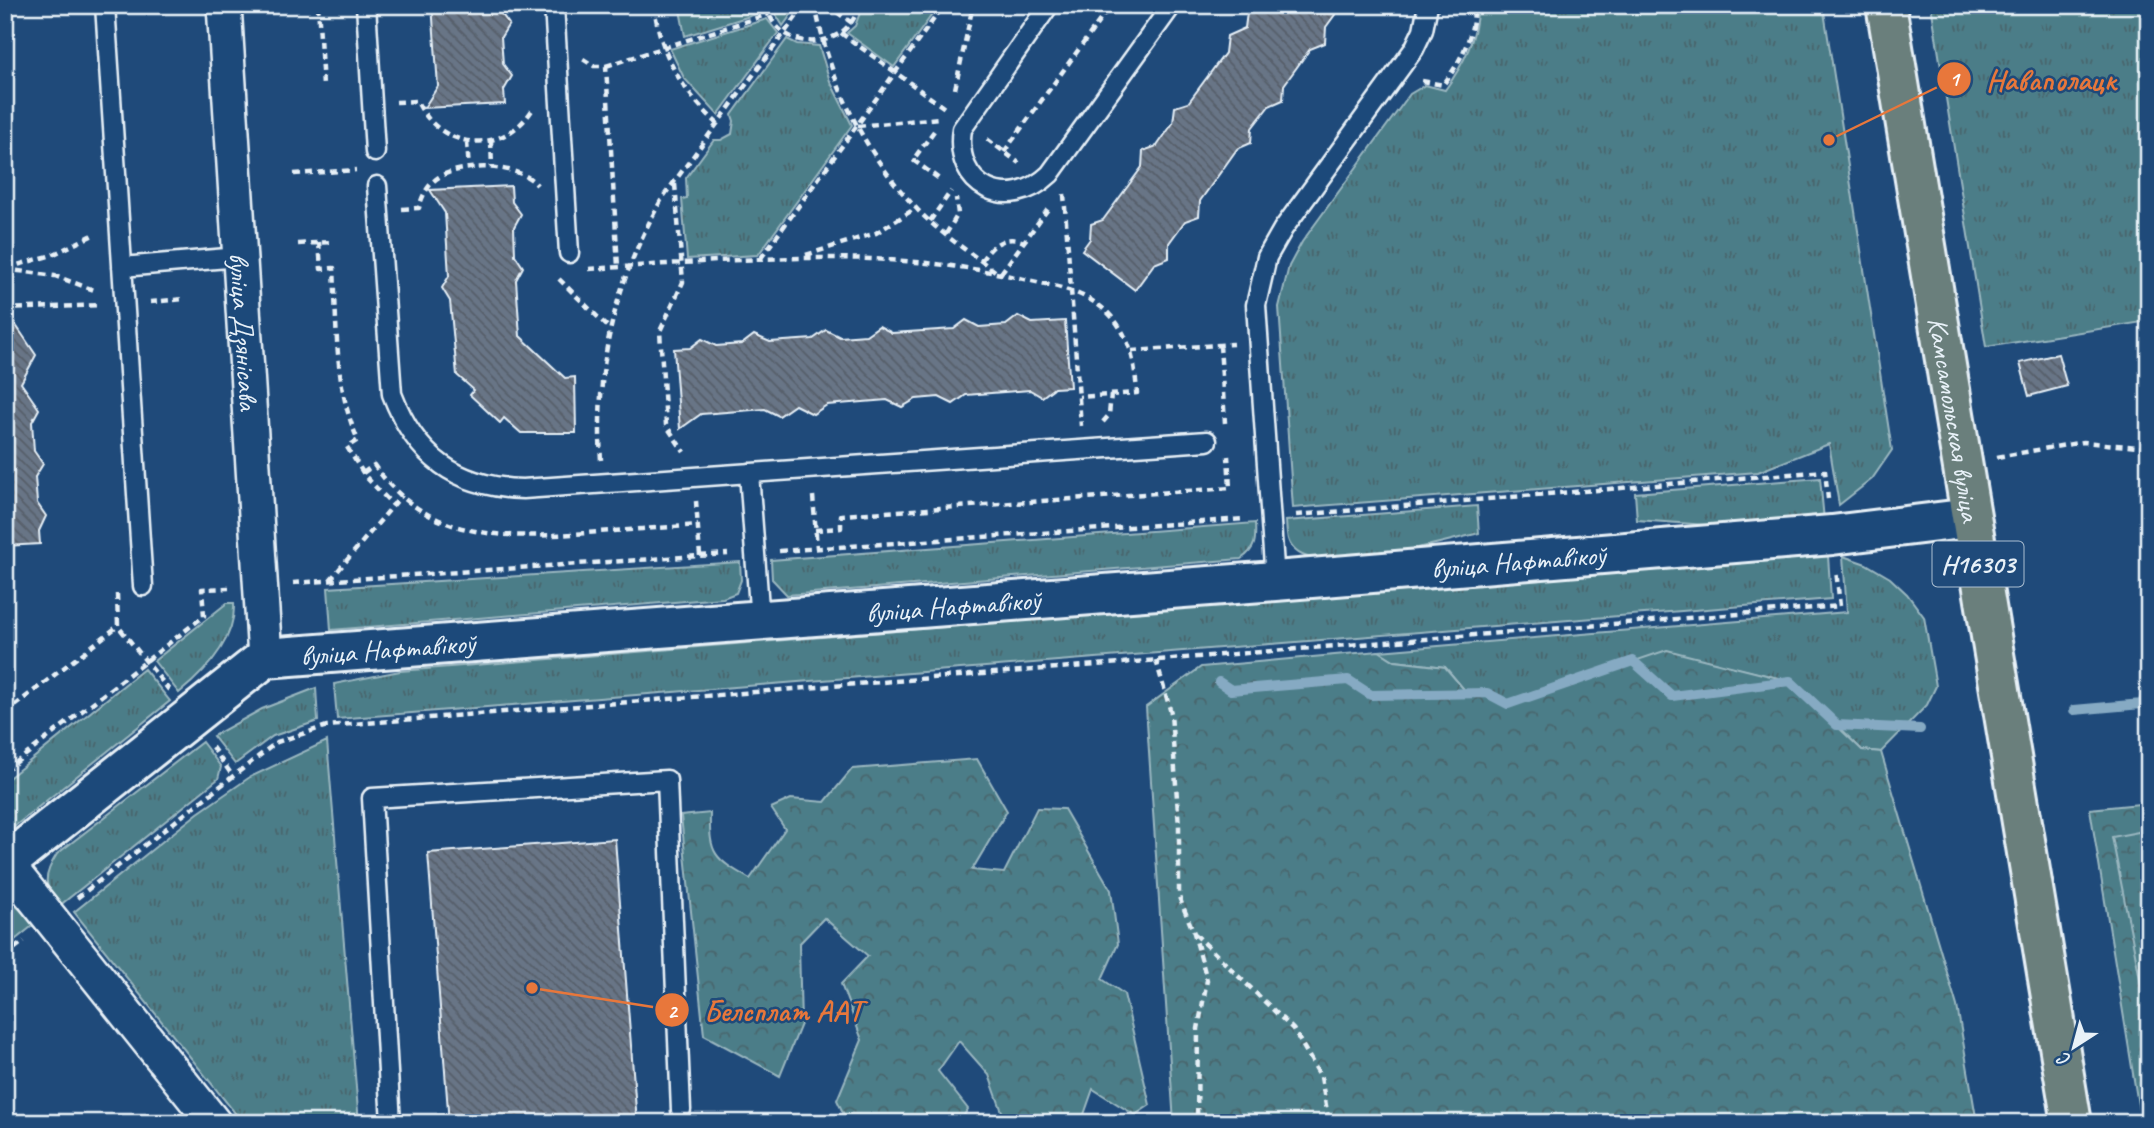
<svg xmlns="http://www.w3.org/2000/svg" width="2154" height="1128" viewBox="0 0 2154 1128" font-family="Caveat,sans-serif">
  <defs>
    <pattern id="grass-tufts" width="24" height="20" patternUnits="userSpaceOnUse" patternTransform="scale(1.75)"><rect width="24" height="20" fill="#4c7d88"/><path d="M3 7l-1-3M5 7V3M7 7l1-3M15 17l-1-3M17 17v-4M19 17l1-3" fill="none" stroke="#49656c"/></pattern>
    <pattern id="forest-crowns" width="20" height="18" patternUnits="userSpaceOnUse" patternTransform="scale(1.75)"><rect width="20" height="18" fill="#4c7d88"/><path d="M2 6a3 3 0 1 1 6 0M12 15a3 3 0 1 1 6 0" fill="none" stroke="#49656c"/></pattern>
    <pattern id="wetland-marsh" width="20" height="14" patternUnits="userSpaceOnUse" patternTransform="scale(1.75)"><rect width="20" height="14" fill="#4c7d88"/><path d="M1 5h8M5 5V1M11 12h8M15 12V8" fill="none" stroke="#49656c"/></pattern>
    <pattern id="building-back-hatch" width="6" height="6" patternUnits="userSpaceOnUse" patternTransform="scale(1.75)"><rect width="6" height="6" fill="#677486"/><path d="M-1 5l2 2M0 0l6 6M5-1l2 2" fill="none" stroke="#565e68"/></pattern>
  </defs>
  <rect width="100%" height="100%" fill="#1f4a7a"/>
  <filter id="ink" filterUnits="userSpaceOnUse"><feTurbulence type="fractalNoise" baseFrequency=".0143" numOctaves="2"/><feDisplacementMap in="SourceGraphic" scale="14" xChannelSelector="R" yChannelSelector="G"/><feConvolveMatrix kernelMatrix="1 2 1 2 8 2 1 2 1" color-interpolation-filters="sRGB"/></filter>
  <g filter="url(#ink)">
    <path fill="url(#grass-tufts)" stroke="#9ab7c0" stroke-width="2" d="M 679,5 L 762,5 L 763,12 L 685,36 Z
      M 770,5 L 798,5 L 783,26 Z
      M 863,5 L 939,5 L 894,67 L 847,33 L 855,26 Z
      M 1477,5 L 1823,5 L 1892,450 L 1872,479 L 1839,505 L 1829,444 L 1758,472 L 1293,508 L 1279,307 L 1289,266 L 1302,242 L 1410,94 L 1425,85 L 1445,90 C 1463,65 1478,37 1477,5 Z
      M 1931,5 L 2149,5 L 2149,321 L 1986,347 Z
      M 767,19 L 778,33 L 718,115 L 684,78 L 670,49 Z
      M 787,39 L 797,44 L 819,46 L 830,81 L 852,125 L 758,255 L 687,259 L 682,199 L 687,198 L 686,178 L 714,140 L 721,140 L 732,134 L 734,121 L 732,115 Z
      M 1820,478 L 1824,520 L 1735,527 L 1637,520 L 1635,493 Z
      M 1477,506 L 1479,533 C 1443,542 1324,576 1296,551 C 1286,543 1287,533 1286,521 Z
      M 1255,523 C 1256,540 1256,549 1241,559 L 787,595 L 772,579 L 771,560 Z
      M 1828,556 L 1831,599 L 337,719 L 334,684 L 400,671 Z
      M 1843,556 L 1866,564 L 1890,578 L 1907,594 L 1924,617 L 1936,686 L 1927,705 L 1881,752 L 1862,750 L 1790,681 L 1667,651 L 1508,704 L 1487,693 L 1467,693 L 1445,667 L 1395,661 L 1379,651 L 1847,612 Z
      M 740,562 L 741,580 L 736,593 L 723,598 L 331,630 L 328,588 Z
      M 227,603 L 234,603 C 236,640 206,671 179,693 L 154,661 Z
      M 144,669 L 170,701 L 5,834 L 5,781 Z
      M 316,688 L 318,721 L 273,736 L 235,764 L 213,736 L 262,709 Z
      M 327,741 L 359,1123 L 243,1123 L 74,912 L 198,813 L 250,777 Z
      M 202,742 L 221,767 L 218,779 L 59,906 C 43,886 43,876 57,854 Z
      M 5,905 L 16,906 L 36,923 L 5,948 Z"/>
    <path fill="url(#forest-crowns)" stroke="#9ab7c0" stroke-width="2" d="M 1667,650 L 1790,681 L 1862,750 L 1881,752 L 1957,1006 L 1977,1123 L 1174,1123 L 1146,707 L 1201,667 L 1379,651 L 1395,661 L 1445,667 L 1467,693 L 1487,693 L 1508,704 Z
      M 977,759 L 1007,811 L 972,870 L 1004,873 L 1037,808 L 1064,809 L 1111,890 L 1118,944 L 1102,979 L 1124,994 L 1150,1105 L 1135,1115 L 1093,1089 L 1081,1123 L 1006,1123 L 989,1075 L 959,1041 L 938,1071 L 968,1109 L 959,1123 L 848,1123 L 837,1100 L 862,1040 L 841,984 L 868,956 L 824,918 L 799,944 L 801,1024 L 780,1076 L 704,1035 L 681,816 L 710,813 C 709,855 714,858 750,879 L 785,829 L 771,808 L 791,799 L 825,802 L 852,769 Z
      M 2149,803 L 2149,1123 L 2141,1123 L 2090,809 Z"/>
    <path fill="url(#wetland-marsh)" stroke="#9ab7c0" stroke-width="2" d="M 2149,830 L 2149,1024 L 2112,837 Z"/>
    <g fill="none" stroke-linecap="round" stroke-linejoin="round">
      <path stroke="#86aac3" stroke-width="10" d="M 1219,682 L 1231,690 L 1348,680 L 1371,695 L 1487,693 L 1508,704 L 1633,661 L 1672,696 L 1790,681 L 1837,725 L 1920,729
        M 2074,710 L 2142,704 L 2149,688"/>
    </g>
    <path fill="url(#building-back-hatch)" stroke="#e8f1f8" stroke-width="2" d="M 432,5 L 495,5 L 509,24 L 501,37 L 503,64 L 512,76 L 504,90 L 505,104 L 424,108 L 438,86 Z
      M 1248,5 L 1342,5 L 1326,27 L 1325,43 L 1310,49 L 1284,85 L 1283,100 L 1269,106 L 1252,128 L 1251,143 L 1237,149 L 1200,201 L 1199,216 L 1185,221 L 1169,243 L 1169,258 L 1154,264 L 1135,290 L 1082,250 L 1090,239 L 1091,224 L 1103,220 L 1142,167 L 1143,151 L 1157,146 L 1173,123 L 1175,107 L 1188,103 L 1225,53 L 1227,36 L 1245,28 Z
      M 511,186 L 512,202 L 521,214 L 514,227 L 515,255 L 523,267 L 516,280 L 520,336 L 565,378 L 575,377 L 576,433 L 521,433 L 504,418 L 500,423 L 470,395 L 474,390 L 457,375 L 450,301 L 442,288 L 449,276 L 445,213 L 430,190 Z
      M 5,309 L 36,355 L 21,383 L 39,409 L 32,422 L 34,451 L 43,464 L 35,477 L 37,503 L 46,516 L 39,531 L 40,544 L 5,546 Z
      M 1018,316 L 1032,323 L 1065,321 L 1070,387 L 1054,388 L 1042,397 L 1030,390 L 966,395 L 953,404 L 939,397 L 916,399 L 902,407 L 887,400 L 827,405 L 813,414 L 795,405 L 779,416 L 765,409 L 701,414 L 680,429 L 674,349 L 690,348 L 702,339 L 716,346 L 742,344 L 754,335 L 770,342 L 813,339 L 826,330 L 840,337 L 866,335 L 879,326 L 892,333 L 954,329 L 966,320 L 979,327 L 1006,325 Z
      M 2058,354 L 2067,386 L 2029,396 L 2020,363 Z
      M 615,839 L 637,1123 L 449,1123 L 428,853 Z"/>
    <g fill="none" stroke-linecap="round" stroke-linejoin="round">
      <g stroke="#e8f1f8" stroke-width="23">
        <path id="lane" d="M 105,5 L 143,586
          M 366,5 L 375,152
          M 554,5 L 569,253
          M 1049,5 L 962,129 C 953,187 1008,214 1050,174 L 1172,5
          M 377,186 L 392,394 C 416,457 456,487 523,489 L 1207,441
          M 122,267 L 239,257
          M 749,473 L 760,621
          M 1275,581 L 1256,305 L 1267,257 L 1283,229 L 1414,49 L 1423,30 L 1428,5
          M 391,1123 L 372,798 L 667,780 L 681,1110"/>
      </g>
      <g stroke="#e8f1f8" stroke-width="38">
        <g id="street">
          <path id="s1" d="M 224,5 L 265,658"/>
          <path d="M 6,863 L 214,1123"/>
        </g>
      </g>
      <g stroke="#e8f1f8" stroke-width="44">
        <g id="secondary">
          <path id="s2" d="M 5,864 L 265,658 L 1275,581 L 1832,535 L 1970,518"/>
        </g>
      </g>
      <g stroke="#e8f1f8" stroke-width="44">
        <g id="primary">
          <path id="s3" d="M 1886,5 L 2072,1123"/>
        </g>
      </g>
      <path stroke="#e8f1f8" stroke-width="4.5" stroke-dasharray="7 5" stroke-linecap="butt" d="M 318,5 L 323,86
        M 654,5 C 660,55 682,91 718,124
        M 766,5 C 777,54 848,53 859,5
        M 815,5 C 830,82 862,150 916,208 C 939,233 968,251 995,271
        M 827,5 L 852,23
        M 841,33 L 946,109
        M 583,59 L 594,66 L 606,66 L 618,267
        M 606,66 L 769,14
        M 1422,81 L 1443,85 C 1460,62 1475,35 1474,5
        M 955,89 L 973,5
        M 396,102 L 417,101 C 441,152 505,156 534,107
        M 858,126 L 939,118
        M 934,131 L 913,160 L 942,181
        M 987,139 L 1019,163
        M 491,141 L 492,168
        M 467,142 L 469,170
        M 1004,152 L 1111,5
        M 294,174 L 356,170
        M 675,184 L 683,282 L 660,331 L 666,425 L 684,452
        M 1064,194 L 1081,426
        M 402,209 L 419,208 C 422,196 428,184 439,177 C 462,163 519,163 537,185
        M 930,221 L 951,191
        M 946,234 L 958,214 L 956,198
        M 319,242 L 321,269 L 334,268 C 337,325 334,387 358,440 L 347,447 L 365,476 L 393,505
        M 298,244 L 332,242
        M 806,255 L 876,233 L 916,208
        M 761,258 L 944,5
        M 981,261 C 992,245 1004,234 1024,242
        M 7,268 L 52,255 L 93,235
        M 5,269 L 55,276 L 97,291
        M 589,269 C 736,260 883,245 1028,280 C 1058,287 1088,292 1110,315 C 1131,337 1135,364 1137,393 L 1079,397
        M 1001,273 L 1048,209
        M 559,279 L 609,328
        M 150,302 L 184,299
        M 5,309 L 99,305
        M 1220,345 L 1225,423
        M 1132,351 L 1233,344
        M 1103,422 L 1109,415 L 1111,394
        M 1997,457 L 2083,442 L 2149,448
        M 601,460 C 595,364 615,281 663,197 L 805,5
        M 363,473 L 374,465 C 427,541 504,539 586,533 C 623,530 661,528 698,525
        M 813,496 L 817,548
        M 696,501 L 700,556
        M 1296,515 L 1825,471 L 1828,499
        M 815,530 L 841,528 L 841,515 L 1230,488 L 1228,456
        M 779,551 L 1245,519
        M 330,580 L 402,495
        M 293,583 L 728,554
        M 117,594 L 118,626 L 169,690
        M 1156,660 L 1171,713 L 1179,827 L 1179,897 L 1194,933 L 1207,980 L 1198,1029 L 1197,1123
        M 5,713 L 118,626
        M 212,747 L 232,775
        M 5,771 L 204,616 L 202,589 L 229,588
        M 77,898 L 277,742 L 327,726 L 1840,606 L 1836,570
        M 1195,934 L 1293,1029 L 1321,1077 L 1329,1123
        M 5,956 L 24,941"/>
      <use href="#lane" stroke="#1f4a7a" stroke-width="18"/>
      <use href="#street" stroke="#1f4a7a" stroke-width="33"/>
      <use href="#secondary" stroke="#1f4a7a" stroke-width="38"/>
      <use href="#primary" stroke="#6b7f7c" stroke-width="38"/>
    </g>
  </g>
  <g text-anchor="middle" stroke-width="5" stroke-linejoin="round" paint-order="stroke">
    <rect fill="#1f4a7a" stroke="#acbfd2" stroke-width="2" x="1932.5" y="541.5" width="91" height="45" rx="5"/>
    <g font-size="26" font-weight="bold" fill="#e8f1f8">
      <text x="1978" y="573">Н16303</text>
    </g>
    <g font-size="28" fill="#e8f1f8" stroke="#1f4a7a">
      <text dy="10" stroke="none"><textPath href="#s1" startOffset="327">вуліца Дзянісава</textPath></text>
      <text dy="10" stroke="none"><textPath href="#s3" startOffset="420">Камсамольская вуліца</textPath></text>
      <text dy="10" stroke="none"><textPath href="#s2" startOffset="1589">вуліца Нафтавікоў</textPath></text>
      <text dy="10" stroke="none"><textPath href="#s2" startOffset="1022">вуліца Нафтавікоў</textPath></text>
      <text dy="10" stroke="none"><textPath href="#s2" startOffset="455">вуліца Нафтавікоў</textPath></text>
    </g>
  </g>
  <path fill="none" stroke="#e8773b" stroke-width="2.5" d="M1829 140L1954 79M532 988L672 1010"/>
  <g fill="#e8773b" stroke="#1f4a7a" stroke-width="2.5">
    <circle cx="1829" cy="140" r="7"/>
    <circle cx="532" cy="988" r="7"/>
    <circle cx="1954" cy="79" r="18"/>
    <circle cx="672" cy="1010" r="18"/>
  </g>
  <g font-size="21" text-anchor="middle" font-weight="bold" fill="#fff">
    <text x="1954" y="86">1</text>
    <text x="672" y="1018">2</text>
  </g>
  <g font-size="30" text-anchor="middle" font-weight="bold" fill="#e8773b" stroke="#1f4a7a" stroke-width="5" stroke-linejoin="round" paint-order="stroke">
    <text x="2051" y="90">Наваполацк</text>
    <text x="783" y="1021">Белсплат ААТ</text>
  </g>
  <rect width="2154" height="1128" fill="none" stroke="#1f4a7a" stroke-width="28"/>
  <rect x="14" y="14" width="2126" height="1100" fill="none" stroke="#e8f1f8" stroke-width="2.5" filter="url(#ink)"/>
  <g transform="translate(2074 1047) rotate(216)" stroke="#1f4a7a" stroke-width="5" paint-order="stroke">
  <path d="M0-5L12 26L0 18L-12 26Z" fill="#e8f1f8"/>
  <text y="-10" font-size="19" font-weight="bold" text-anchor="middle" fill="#e8f1f8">С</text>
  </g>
</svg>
